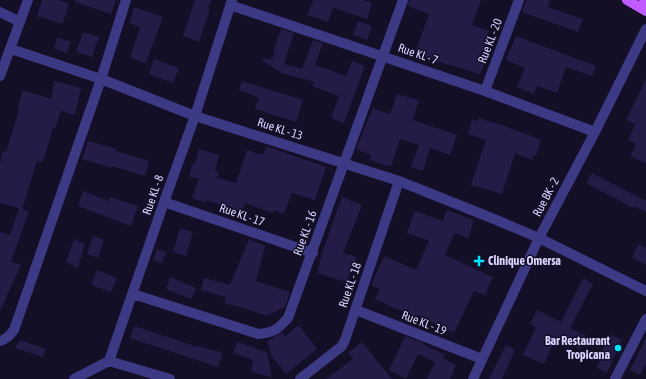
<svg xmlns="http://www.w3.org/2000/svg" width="646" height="379" viewBox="0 0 646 379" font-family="'Asap Condensed',sans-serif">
  <rect width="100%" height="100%" fill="#130f26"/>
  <path fill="#241b47" d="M 42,0 L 58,0 L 69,3 L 63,24 L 37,16 Z
    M 75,0 L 116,0 L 111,14 L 75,2 Z
    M 195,0 L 211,0 L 208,8 L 210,9 L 199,42 L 183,36 Z
    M 313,0 L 363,0 L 372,3 L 367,19 L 333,8 L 328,22 L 307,15 Z
    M 409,0 L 481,0 L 472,25 L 489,31 L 484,43 L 491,46 L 480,75 L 452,65 L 452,66 L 415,53 L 429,14 L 408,6 Z
    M 526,0 L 550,0 L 548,7 L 583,19 L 578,32 L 522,12 Z
    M 134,7 L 163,17 L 146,63 L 130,58 L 140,27 L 129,23 Z
    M 358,21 L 372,26 L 367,40 L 353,35 Z
    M 281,29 L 294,33 L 284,64 L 302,69 L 313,40 L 323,43 L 315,65 L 346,76 L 352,61 L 365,66 L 344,123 L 331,118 L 339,96 L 312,86 L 314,82 L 281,73 L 262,60 L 263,58 L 271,60 L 275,52 L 273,51 Z
    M 83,32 L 99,37 L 92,57 L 76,52 Z
    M 516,36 L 596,66 L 592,76 L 566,67 L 557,93 L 537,86 L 534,94 L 517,87 L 525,68 L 506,60 Z
    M 57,37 L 71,42 L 67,53 L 54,49 Z
    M 154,59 L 179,68 L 173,83 L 149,74 Z
    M 646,79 L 646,163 L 630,156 L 636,144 L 628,140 L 635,124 L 626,120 Z
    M 54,81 L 81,88 L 75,115 L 61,111 L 55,129 L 53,128 L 43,162 L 37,161 L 22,209 L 29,211 L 11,262 L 21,265 L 0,311 L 0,232 L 10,235 L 19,208 L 0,203 L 0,163 L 3,151 L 6,152 L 19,110 L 17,109 L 23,90 L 51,99 Z
    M 242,81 L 303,100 L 296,122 L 255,109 L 259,98 L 239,90 Z
    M 397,94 L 419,100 L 413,120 L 457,135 L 450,155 L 430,148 L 423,171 L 411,167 L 419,145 L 400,139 L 391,167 L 369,160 L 371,155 L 356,149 L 373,108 L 390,114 Z
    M 479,118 L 505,126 L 541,140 L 536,156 L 534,155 L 532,160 L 515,153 L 502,194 L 471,185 L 486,140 L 468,134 L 472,119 L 477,121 Z
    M 88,141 L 117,149 L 116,151 L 149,161 L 145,176 L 112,166 L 111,168 L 82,159 Z
    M 266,146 L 326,167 L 315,200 L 292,193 L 284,214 L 273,210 L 273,213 L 245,203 L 241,212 L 206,200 L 205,203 L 192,198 L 199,179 L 189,176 L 193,163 L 195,164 L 199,149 L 219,155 L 215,171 L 219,172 L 217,178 L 236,183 L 247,150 L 263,155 Z
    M 592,173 L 646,201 L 646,212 L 634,206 L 633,208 L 586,183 Z
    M 83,191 L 108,201 L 110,197 L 138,206 L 131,226 L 78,206 Z
    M 342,197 L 362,205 L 343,253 L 357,257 L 346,282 L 317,273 L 323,250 Z
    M 447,210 L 474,220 L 468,238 L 454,233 L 445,255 L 493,277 L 485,295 L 474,291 L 454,333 L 418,315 L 416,318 L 375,299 L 380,289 L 371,285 L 384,256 L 416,270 L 429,241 L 407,233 L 415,211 L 443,221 Z
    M 180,228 L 193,232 L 186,256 L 173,252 Z
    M 93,236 L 104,240 L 98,258 L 87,254 Z
    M 74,239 L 85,244 L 78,268 L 66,262 Z
    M 249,239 L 265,246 L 256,281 L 290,292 L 285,307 L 267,316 L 243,308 L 224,303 L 226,297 L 201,290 L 204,278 L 230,285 Z
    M 639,244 L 646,248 L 646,265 L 632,257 Z
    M 157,249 L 166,252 L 162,263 L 153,260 Z
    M 97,270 L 117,278 L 111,292 L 91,285 Z
    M 170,277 L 196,288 L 191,299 L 166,289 Z
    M 583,278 L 593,284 L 570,328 L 586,336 L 580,349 L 556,337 L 544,364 L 523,355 L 536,327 L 530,324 L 537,310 L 561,322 Z
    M 299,325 L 317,349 L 286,374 L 271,355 L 267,341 L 283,332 L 284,337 Z
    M 134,326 L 198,347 L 198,346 L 223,353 L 218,367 L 130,338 Z
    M 609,334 L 622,340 L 607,373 L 597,368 Z
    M 405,336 L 423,343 L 423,344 L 445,355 L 443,358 L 456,365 L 450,379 L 427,379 L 435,362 L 418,354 L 406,379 L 389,370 Z
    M 646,338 L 646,364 L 640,375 L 630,370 Z
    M 20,340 L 46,349 L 43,357 L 15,348 Z
    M 237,342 L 267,352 L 272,377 L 251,372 L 253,360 L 233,353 Z
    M 362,342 L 392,379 L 326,379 L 353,359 L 348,353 Z
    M 506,345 L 515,350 L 502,379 L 489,379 Z"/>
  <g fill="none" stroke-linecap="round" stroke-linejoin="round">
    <path stroke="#3d3a85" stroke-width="10" d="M 230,5 L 485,91 L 595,132
      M 0,12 L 20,22
      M 11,49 L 101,79 L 195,116 L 399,181 L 494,219 L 539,238 L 646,291
      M 0,76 L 28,0
      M 485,91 L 519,0
      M 164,202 L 313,253
      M 133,294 L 258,334 C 274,333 278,329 288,318 L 403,0
      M 356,310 L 482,359
      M 0,341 C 7,339 10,335 14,330 L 101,79 L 126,0
      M 109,361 L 170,379
      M 74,379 L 109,361 L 164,202 L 195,116 L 232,0
      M 300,379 L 342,346 L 345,340 L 399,181
      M 473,379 L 539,238 L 595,132 L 646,29
      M 615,379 L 646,319"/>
    <path stroke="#c25bff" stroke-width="10" d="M 627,0 L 646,11
      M 644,0 L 646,2"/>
  </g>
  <g fill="#00e5ff" stroke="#130f26" stroke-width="1.5">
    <path d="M477 255h4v4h4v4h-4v4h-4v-4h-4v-4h4z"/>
    <circle cx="618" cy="348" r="4"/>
  </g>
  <g text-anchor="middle" stroke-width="3" stroke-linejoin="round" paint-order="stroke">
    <g font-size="12" fill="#d9d4ff" stroke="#130f26">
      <text transform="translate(490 41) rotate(-69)" y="4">Rue KL - 20</text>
      <text transform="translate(418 54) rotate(19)" y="4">Rue KL - 7</text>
      <text transform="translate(280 129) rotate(18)" y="4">Rue KL - 13</text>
      <text transform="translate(153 195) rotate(-71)" y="4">Rue KL - 8</text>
      <text transform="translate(546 197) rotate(-62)" y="4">Rue BK - 2</text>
      <text transform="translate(242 215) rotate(19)" y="4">Rue KL - 17</text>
      <text transform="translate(305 233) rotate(-70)" y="4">Rue KL - 16</text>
      <text transform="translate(350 285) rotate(-71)" y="4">Rue KL - 18</text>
      <text transform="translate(424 323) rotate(21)" y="4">Rue KL - 19</text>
    </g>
    <g font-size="12" font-weight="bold" fill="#d9d4ff" stroke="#130f26" text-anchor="start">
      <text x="488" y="265">Clinique Omersa</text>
      <text x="610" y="345" text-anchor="end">Bar Restaurant<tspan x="610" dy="14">Tropicana</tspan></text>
    </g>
  </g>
</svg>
